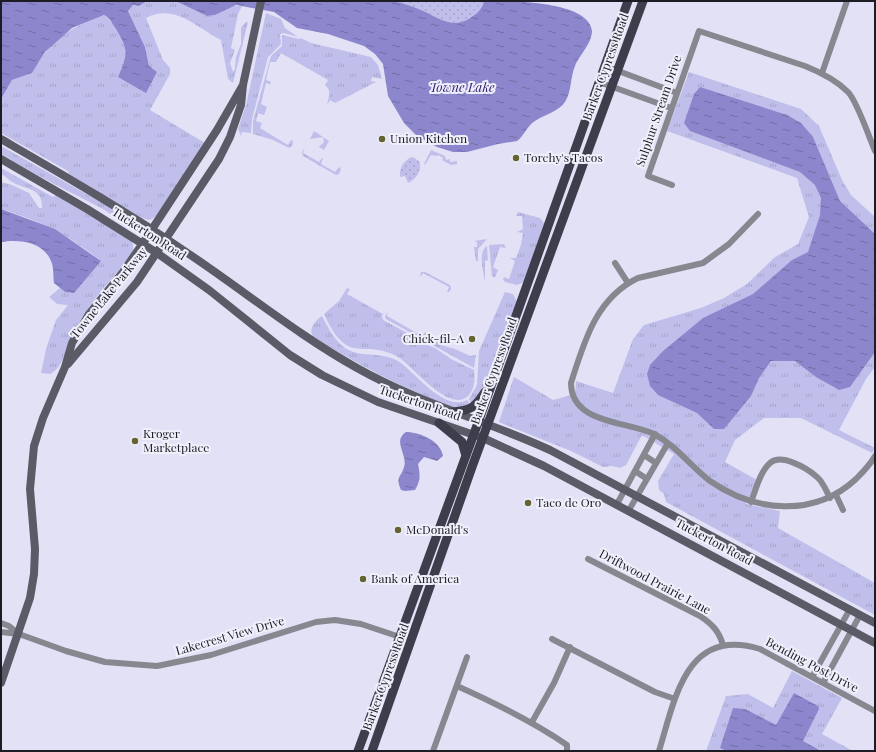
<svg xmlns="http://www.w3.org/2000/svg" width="876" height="752" viewBox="0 0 876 752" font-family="'Playfair Display',serif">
  <defs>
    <pattern id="grass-tufts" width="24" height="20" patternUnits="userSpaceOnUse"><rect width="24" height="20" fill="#c0bfeb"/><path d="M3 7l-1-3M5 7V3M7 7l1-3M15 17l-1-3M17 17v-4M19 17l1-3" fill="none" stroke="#a5a4c9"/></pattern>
    <pattern id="park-dots" width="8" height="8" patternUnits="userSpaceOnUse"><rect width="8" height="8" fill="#c0bfeb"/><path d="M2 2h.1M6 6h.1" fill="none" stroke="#a5a4c9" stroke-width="1.8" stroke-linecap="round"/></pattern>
    <pattern id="water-ripples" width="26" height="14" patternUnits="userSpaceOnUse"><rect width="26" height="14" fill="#8c87cd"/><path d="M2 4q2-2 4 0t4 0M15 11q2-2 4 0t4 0" fill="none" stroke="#726ea6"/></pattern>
  </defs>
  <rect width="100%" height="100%" fill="#e2e1f6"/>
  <path fill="url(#grass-tufts)" d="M 147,1 L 174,1 L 207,16 L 215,15 L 232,6 L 242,6 L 238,14 L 231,48 L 235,50 L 230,63 L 233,72 L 235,69 L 236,57 L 241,44 L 241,28 L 246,22 L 248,22 L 233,83 L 228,79 L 221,40 C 196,27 174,3 146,18 L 163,60 L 170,68 L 170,74 L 150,110 L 205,143 L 157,216 L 149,220 L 142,218 L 69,174 L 68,171 L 1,133 L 1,99 L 12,80 L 32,73 C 49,45 61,32 92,20 C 97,18 101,15 107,15 L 125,43 L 126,60 L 149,66 L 145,47 L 128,11 L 133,5 L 139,6 Z
    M 266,13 L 281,19 L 285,28 L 298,37 L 284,33 L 280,34 L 281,44 L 268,57 L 252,119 L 251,133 L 242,132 L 241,136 L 238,129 L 246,105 Z
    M 282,35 L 299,39 L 301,38 L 311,43 L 371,57 L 378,65 L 382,79 L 372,77 L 371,81 L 376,82 L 335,103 L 330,100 L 327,105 C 328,97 333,92 325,85 L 328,80 L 281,53 L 276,62 L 270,62 L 266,80 L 271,82 L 270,84 L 266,83 L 261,104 L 267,107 L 264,115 L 258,113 L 256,121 L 262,123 L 260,128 L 288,145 L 291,140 L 293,141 L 292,146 L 289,148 L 273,140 L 253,134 L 253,121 L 271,56 L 282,46 Z
    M 689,72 L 801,109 L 819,126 L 842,180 L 851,195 L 875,217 L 875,367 L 866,379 L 839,430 L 875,448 L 872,453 L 801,418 L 764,418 L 735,440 L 725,462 L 757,480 L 746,504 L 780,511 L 778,528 L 875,583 L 875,615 L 666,502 L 664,494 L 659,490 L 658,481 L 674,454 L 642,435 L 626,465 L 620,468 L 612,466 L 603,467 L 571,451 L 499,422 L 514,377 L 553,400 L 575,394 L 576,381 L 613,393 L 633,339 L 644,325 L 701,308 L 724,298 L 747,284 L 775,257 L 798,244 L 809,217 L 797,178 L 667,131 Z
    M 314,131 L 329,141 L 324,150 L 319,147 L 324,142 L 323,137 L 310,139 Z
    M 1,146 L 136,222 L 141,227 L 139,230 C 125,225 112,214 99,207 C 70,192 40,177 12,161 L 12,160 L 1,154 Z
    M 305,148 L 303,153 L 319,162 L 322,158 L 323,158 L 321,164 L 335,172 L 339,167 L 341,169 L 339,174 L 336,175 L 303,156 L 302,152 Z
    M 431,150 L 445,156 L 446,160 L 450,159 L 450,162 L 457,161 L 457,164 L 451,165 L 442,160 L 443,158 L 438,155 L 437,156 L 431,155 L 425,165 L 424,164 Z
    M 1,168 L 53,197 L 56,195 L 132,241 L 134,252 C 114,277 91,300 75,329 C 68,342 65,367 50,374 L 41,373 L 46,349 L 56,320 L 68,305 L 57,304 L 49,297 L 60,288 L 65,292 L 101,261 C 69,235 40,221 1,209 L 1,182 L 12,185 L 29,193 L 39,208 L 42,208 C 43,188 27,190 14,183 C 9,181 6,176 1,174 Z
    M 518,212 L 540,218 L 544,223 L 524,282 L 517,285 L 505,282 L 503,279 L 504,277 L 509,279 L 515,261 L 510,258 L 516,258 L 521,245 L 523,233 L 517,232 L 523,229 L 522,216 L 516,216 Z
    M 487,239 L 478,249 L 478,261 L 476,261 L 474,247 L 477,247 L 477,242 L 474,241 Z
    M 504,244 L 506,248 L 500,247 L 493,267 L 498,270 L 495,277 L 492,277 L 489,245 Z
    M 487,246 L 488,260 L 485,261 L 485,280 L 484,278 C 483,268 478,252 487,246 Z
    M 421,272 L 425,272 L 450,285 L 451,289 L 449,292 L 447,292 L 449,287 L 423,273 L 420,277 Z
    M 347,288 L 350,289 L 347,294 L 383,314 L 386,310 L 382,316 L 383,320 L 413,336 L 422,343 L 435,348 L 451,359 L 474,370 C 475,379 475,389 468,396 C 449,414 413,366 398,357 C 363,337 349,369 324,314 L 339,301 Z
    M 505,292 L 513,294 L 517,302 L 480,395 L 472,405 L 469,399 L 477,385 L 479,351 Z
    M 388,311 L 387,316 L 422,336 L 426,332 L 434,337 L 441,345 L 455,349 L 470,356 L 476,355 L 474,368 L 386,319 L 385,317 Z
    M 322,316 C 327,326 335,341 345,348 C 361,359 383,350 401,363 C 416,374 445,412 467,400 L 471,405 L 458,408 L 453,407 C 405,390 360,365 316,339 C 306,332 314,321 322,316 Z
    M 792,671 L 842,698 L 822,734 L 853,751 L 706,751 L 726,696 L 748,694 L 773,708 Z"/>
  <path fill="url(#park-dots)" d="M 394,1 L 484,1 C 483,7 478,13 473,16 C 453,31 440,18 421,10 C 412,6 403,3 394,1 Z
    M 412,157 L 419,161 C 423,169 416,180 408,183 L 405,176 L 400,177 C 399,168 404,160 412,157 Z"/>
  <path fill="url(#water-ripples)" d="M 1,1 L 147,1 L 139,6 L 133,5 L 128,11 L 145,47 L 149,66 L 157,72 L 146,93 L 118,77 C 129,53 128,48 114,26 C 111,22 110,17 104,15 L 72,28 L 45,52 L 32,73 L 12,80 L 1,99 Z
    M 175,1 L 394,1 C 403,3 412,6 421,10 C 440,18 453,31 473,16 C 478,13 483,7 484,1 C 508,1 589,0 592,31 C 592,43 579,56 575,66 C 570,78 572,90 565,102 C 559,111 544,115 535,121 C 527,126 524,136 517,141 L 498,144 L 467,152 L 453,152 L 437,147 L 417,136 L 404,123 L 388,96 L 383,64 L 375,54 L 364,46 L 328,34 L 297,28 L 274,12 L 236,5 L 215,15 L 207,16 Z
    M 700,87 L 787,115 L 801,123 L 813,137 L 840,201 L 875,234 L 875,352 L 850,387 L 839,390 L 816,377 L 795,361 L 771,361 L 759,378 L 751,396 L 724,429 L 714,429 L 697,413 L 658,395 L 650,386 L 647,374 L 650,365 L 663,351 L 703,318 L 753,294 L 792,260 L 808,252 L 820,215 L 821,198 L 815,185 L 800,172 L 690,131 L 684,123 L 694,94 Z
    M 1,209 L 55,229 L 101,261 L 74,293 L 65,292 L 54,283 C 53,277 54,267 51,261 C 43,241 18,239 1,242 Z
    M 406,432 C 420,432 441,441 443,456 L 437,461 L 424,457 L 418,464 C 420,474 421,480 415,490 L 405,491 L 401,490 C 395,476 401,478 404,467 C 408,455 392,441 406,432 Z
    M 794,693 L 818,706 L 819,709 L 803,741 L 821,751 L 727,751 L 720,748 L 733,708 L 745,709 L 776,725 Z"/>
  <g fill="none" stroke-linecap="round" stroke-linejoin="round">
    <path stroke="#87878f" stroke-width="6" d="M 605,66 L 677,93
      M 822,73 L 847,1
      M 599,82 L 671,108
      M 672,185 L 648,176 L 699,31 L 805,66 C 820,72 836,80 848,92 C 857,101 869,137 875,151
      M 758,214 L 729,244 L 703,263 L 638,278 C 596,298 584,342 571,383 C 571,424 627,421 654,434 C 677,446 690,466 710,481 C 755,512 814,518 856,479 C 863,472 870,465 875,456
      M 615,263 L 628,283
      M 644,455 L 656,463
      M 635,471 L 647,479
      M 836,495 L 843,510
      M 751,502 C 756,489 760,472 770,463 C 781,453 807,468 817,477 C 823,482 826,490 830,498
      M 617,504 L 655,434
      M 629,510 L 668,443
      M 588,559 L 700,616 C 712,624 719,631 723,645
      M 1,623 L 9,626 L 19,634
      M 1,632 L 19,634 L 66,651 L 105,662 L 157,666 L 211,655 L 316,622 L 335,620 L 361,624 L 400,637
      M 552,639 L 655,692 L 675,699
      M 812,677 L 850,609
      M 823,683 L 860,615
      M 457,686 C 495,703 532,721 567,745 L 567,751
      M 532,722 L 554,683 L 570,647
      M 433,751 L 467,657
      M 659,751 C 675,699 686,626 760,649 L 875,711"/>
    <path stroke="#5b5b67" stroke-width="8" d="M 1,139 C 63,175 124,210 183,250 C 242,289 296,334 357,368 C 419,403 487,421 550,450 L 875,623
      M 1,159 L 87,209 L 157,253 L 209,290 L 290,355 L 322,375 L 378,402 L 483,438 L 544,466 L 875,643
      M 68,364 L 137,282 L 219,159 L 230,137 L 241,105 L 243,85 L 261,1
      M 1,683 L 30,598 L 34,574 L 35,549 L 30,489 L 34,446 L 43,418 L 65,367 L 72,343 L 89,314 L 123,272 L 143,243 L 217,130 L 243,85"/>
    <path stroke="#3d3d4b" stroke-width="9" d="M 453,412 C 471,410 475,408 485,392
      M 439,423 L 462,442 L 466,456
      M 358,751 L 479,420 L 628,1
      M 372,751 L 472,467 L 643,1"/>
  </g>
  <g fill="#656330" stroke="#f0f0fc" stroke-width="1.5">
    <circle cx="382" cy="139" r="4"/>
    <circle cx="516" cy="158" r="4"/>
    <circle cx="472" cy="339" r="4"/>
    <circle cx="135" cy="441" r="4"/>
    <circle cx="528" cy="503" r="4"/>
    <circle cx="398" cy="530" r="4"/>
    <circle cx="363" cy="579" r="4"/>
  </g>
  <g text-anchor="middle" stroke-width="4" stroke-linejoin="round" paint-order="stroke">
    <g font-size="12" fill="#1d1c24" stroke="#f0f0fc">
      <text transform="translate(606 67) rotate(-70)" y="4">Barker Cypress Road</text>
      <text transform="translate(659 111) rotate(-71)" y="4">Sulphur Stream Drive</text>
      <text transform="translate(149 234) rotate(33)" y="4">Tuckerton Road</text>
      <text transform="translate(109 293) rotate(-51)" y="4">Towne Lake Parkway</text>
      <text transform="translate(494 371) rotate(-70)" y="4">Barker Cypress Road</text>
      <text transform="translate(420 403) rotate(19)" y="4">Tuckerton Road</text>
      <text transform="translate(714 542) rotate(28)" y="4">Tuckerton Road</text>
      <text transform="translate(655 582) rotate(28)" y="4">Driftwood Prairie Lane</text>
      <text transform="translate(230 636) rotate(-16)" y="4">Lakecrest View Drive</text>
      <text transform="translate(812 665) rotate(28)" y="4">Bending Post Drive</text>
      <text transform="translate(386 677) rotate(-70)" y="4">Barker Cypress Road</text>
    </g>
    <g font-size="12" fill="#1d1c24" stroke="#f0f0fc" text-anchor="start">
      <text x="390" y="143">Union Kitchen</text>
      <text x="524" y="162">Torchy's Tacos</text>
      <text x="464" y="343" text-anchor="end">Chick-fil-A</text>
      <text x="143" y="438">Kroger<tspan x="143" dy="14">Marketplace</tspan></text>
      <text x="536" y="507">Taco de Oro</text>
      <text x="406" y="534">McDonald's</text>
      <text x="371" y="583">Bank of America</text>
    </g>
    <g font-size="13" font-style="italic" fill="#301c6e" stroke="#f0f0fc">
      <text x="462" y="92">Towne Lake</text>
    </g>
  </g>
  <rect width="876" height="752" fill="none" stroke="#1d1c24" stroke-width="4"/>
</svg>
